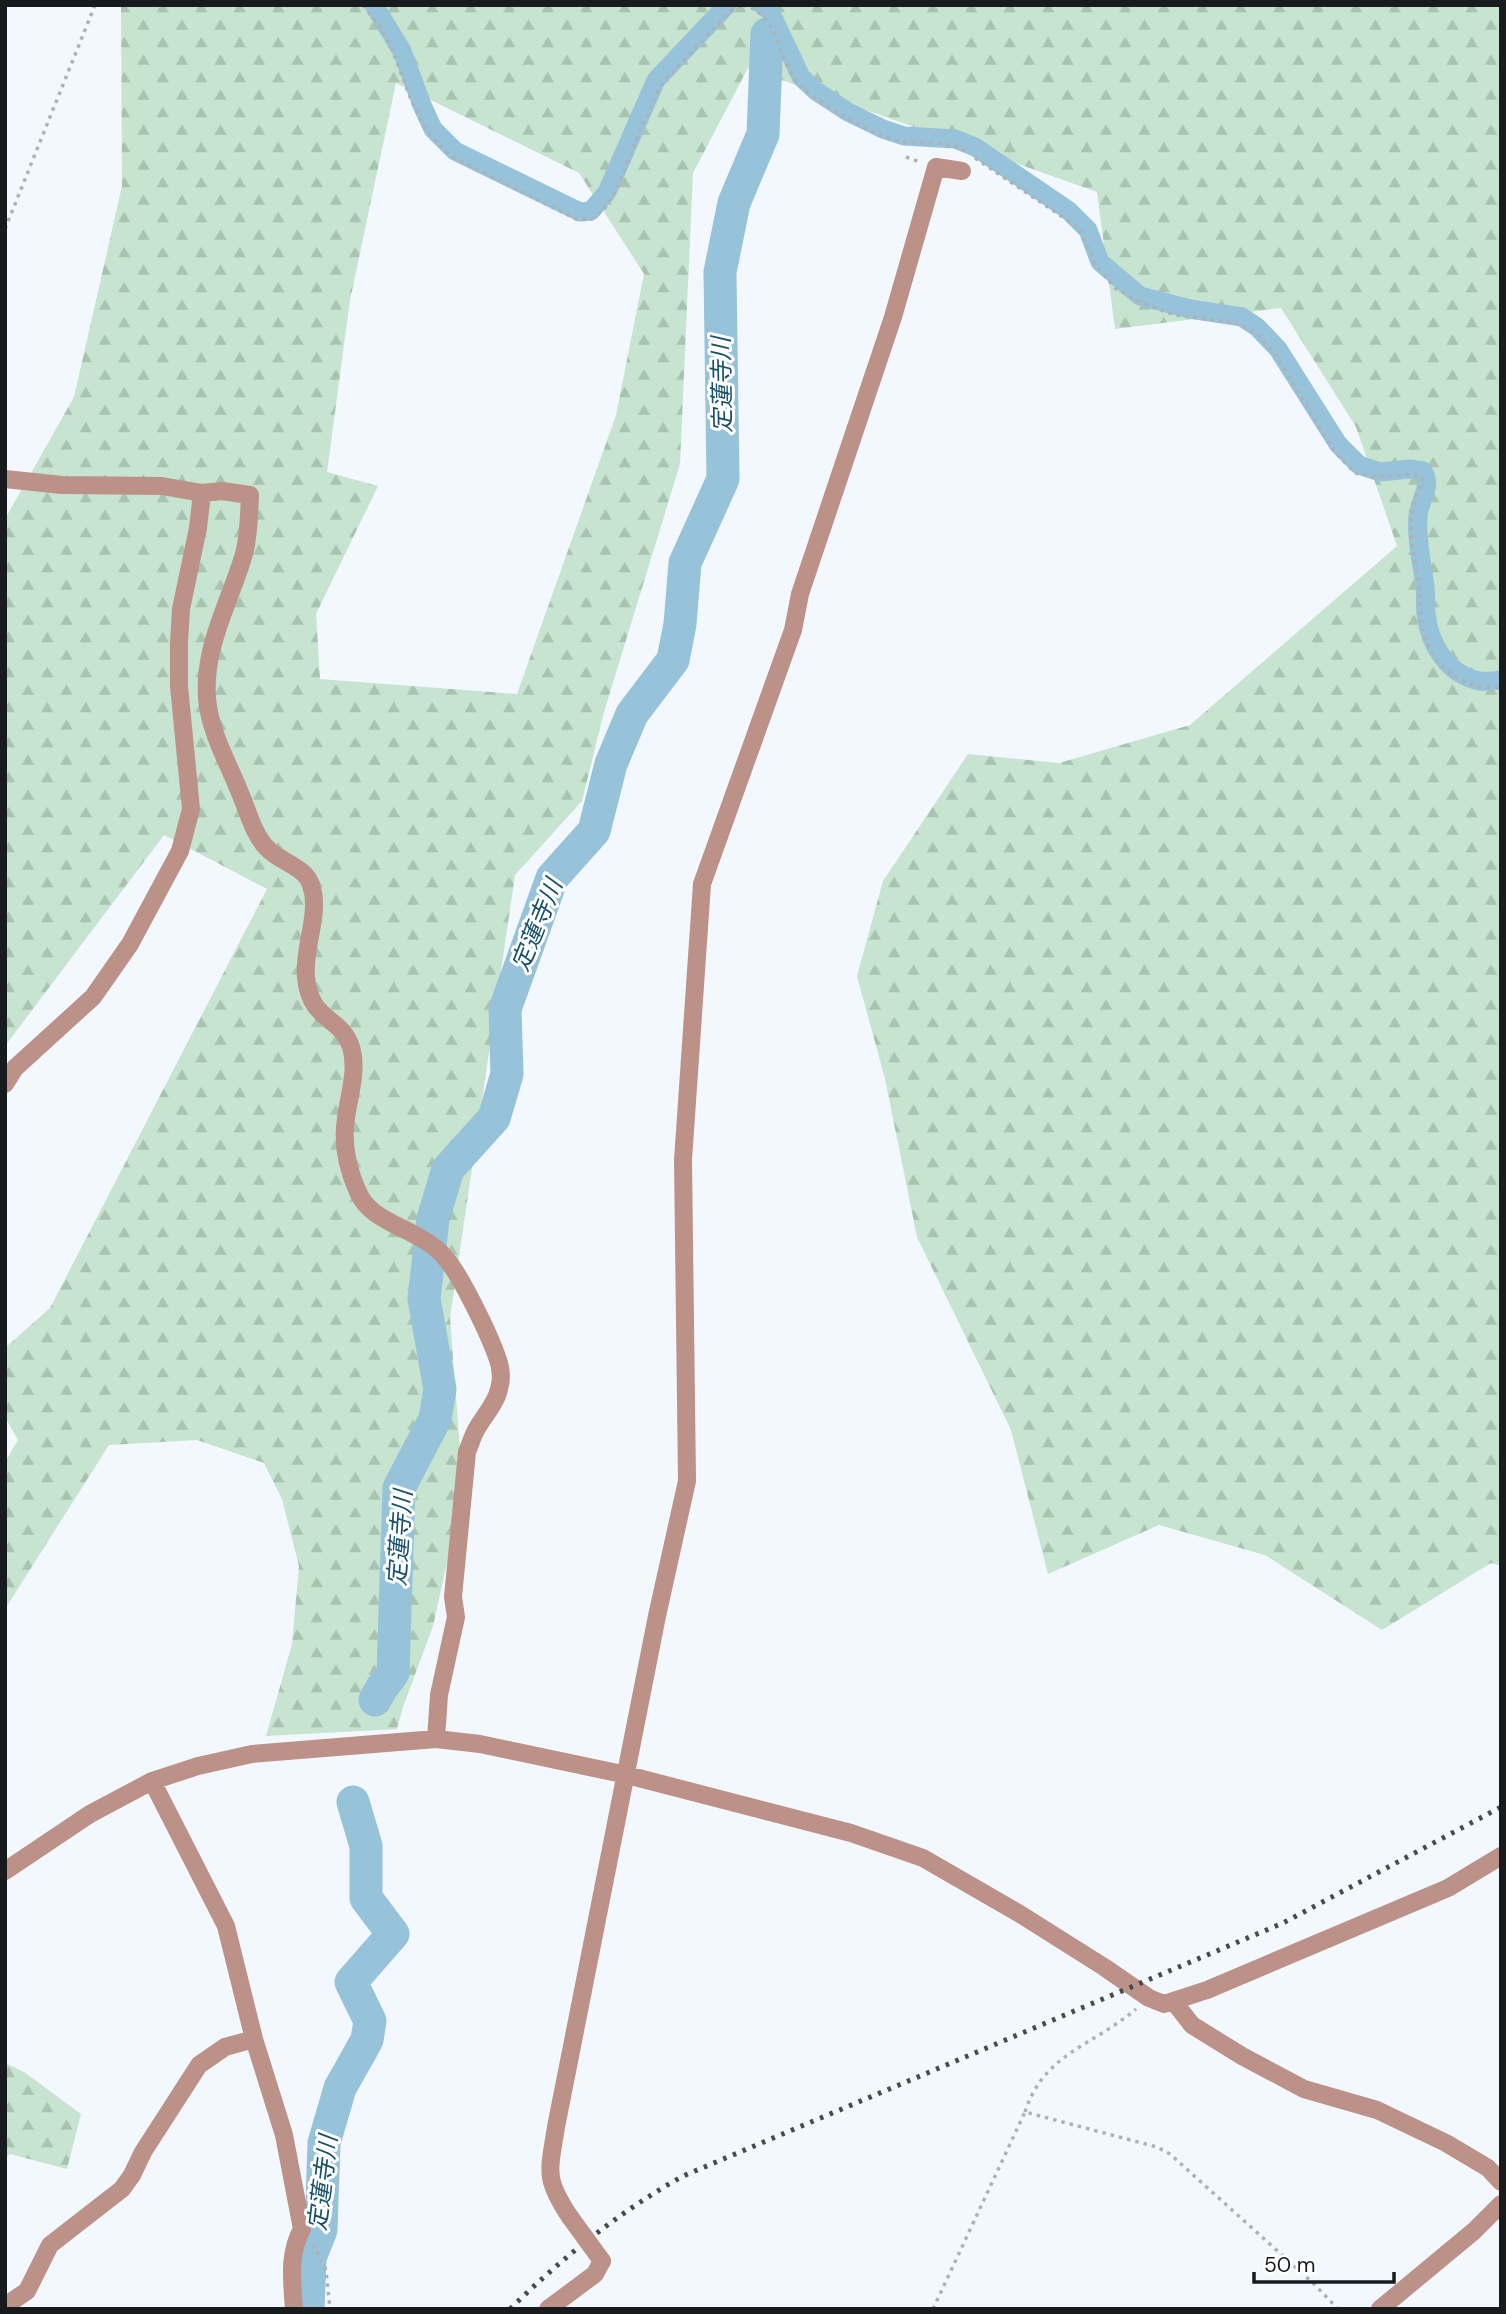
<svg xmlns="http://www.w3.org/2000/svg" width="1506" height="2314" viewBox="0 0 1506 2314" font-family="'DM Sans','Noto Sans JP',sans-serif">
  <defs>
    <pattern id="forest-firs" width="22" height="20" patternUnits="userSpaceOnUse" patternTransform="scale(1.75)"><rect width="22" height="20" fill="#c6e4cf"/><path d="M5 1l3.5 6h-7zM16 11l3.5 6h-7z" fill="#a9c3b1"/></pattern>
  </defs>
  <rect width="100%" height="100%" fill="#f2f8fe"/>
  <path fill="url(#forest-firs)" fill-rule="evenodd" d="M 121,5 L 1501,5 L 1501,1566 L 1491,1563 L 1382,1630 L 1265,1555 L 1159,1525 L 1048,1574 L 1011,1430 L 917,1237 L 885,1079 L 857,976 L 883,881 L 968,754 L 1059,763 L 1190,725 L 1397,546 L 1356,427 L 1281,308 L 1115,329 L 1097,192 L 748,68 L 693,173 L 680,464 L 604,712 L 582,801 L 515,875 L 450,1318 L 463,1490 L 433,1626 L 403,1707 L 397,1729 L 266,1736 L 292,1644 L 299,1566 L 282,1499 L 264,1463 L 197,1440 L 109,1445 L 5,1609 L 5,1462 L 18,1440 L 5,1417 L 5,1348 L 50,1308 L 267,889 L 164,835 L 5,1046 L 5,519 L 74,397 L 122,186 ZM 396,83 L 579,173 L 644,274 L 616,415 L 517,694 L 320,679 L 316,614 L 378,486 L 327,472 L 350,300 Z
    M 5,2063 L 24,2072 L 81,2114 L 67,2169 L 10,2154 L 5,2158 Z"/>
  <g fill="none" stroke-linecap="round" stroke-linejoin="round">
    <path stroke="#96c2da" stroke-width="19" d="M 374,5 L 402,51 L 422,105 L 433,129 L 455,151 L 580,212 L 591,211 L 607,192 L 656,80 L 727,5
      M 762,5 L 770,11 L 801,77 L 816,91 L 848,112 L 883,129 L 904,136 L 955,139 L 975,147 L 1068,210 L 1088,230 L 1100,262 L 1140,296 L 1190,309 L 1242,317 L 1257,327 L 1278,349 L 1338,444 L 1359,465 L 1380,472 L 1410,469 L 1423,471 C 1433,487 1419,500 1418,516 C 1416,540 1422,563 1425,586 C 1426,595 1425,605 1426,613 C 1429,644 1447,674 1479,681 C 1486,682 1494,681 1501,680"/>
    <path stroke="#96c2da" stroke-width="33" d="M 375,1700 L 381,1689 L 393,1673 L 399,1488 L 435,1419 L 440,1389 L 424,1299 L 433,1219 L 448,1169 L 494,1118 L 507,1074 L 505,1009 L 552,878 L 594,831 L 611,764 L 632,714 L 673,660 L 680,624 L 685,563 L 723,479 L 720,272 L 734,203 L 763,134 L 767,34
      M 308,2309 L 310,2258 L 321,2230 L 324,2143 L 340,2088 L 367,2040 L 370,2021 L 351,1982 L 393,1934 L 366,1898 L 366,1846 L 353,1802"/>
    <path stroke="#adb2b7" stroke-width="3.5" stroke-dasharray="3.5 5" stroke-linecap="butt" d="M 363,5 C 369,14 378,22 383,31 C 408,78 408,121 453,157 L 578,220 L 592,219 L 607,206 L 619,184 L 643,123 L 663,82 L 730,11 L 741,5
      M 743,5 C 781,13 777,64 801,86 C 823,106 870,135 900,141 C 924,145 948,139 968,153
      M 906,157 L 920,162
      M 975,158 L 1079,228 L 1095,264 L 1115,288 L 1138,301 L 1175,315 L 1238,323 L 1255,332 L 1274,352 L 1334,451 L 1355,473 L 1376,477 L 1415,474 L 1422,478 C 1420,489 1414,499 1412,509 C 1408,532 1415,556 1418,579 C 1420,592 1419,605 1420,617 C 1427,660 1455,690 1501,687
      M 5,229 L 95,5
      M 1025,2112 C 1044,2053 1093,2046 1136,2009
      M 313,2244 L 326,2270 L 330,2309
      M 933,2309 L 1025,2112 L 1157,2147 L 1170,2154 L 1313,2283 L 1338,2309"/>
    <path stroke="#bb9188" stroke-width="18" d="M 5,479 L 62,485 L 162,486 L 202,493 L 222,491 L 250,495 C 249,514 249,536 244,554 C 229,605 200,652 208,707 C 213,737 229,765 240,793 C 248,811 253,833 266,847 C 279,862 305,866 311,885 C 321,913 303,947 306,977 C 310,1022 341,1016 351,1047 C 358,1070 349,1095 346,1118 C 342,1144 347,1168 358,1192 C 369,1218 400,1225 422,1239 C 432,1244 440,1251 447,1260 C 462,1278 489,1334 497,1357 C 501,1367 502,1379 499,1389 C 496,1404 482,1418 475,1432 C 472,1438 470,1445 467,1452 L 453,1597 L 456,1617 L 439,1695 L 436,1739
      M 5,1084 L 15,1068 L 93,997 L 130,944 L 180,851 L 191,809 L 179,686 L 179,643 L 181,609 L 198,528 L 202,493
      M 152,1781 L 226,1926 L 254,2039 L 284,2135 L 302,2229 C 288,2254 292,2281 294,2309
      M 5,1871 L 90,1814 L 152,1781 L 198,1766 L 252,1754 L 436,1739 L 480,1744 L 627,1775 L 851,1833 L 923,1858 L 1020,1914 L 1104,1967 L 1149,1998 L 1164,2004 L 1207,1990 L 1448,1888 L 1501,1856
      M 1174,2002 L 1192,2025 L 1242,2056 L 1304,2089 L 1377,2110 L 1446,2143 L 1488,2168 L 1501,2182
      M 570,2217 C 544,2178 549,2172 556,2127 L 657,1616 L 687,1481 L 683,1160 L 702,884 L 793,630 L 800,594 L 893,317 L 936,167 L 962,171
      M 5,2306 L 27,2291 L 50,2245 L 122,2189 L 132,2175 L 143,2152 L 199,2065 L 225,2047 L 254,2039
      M 548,2309 L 595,2274 L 602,2261
      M 1380,2309 L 1474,2231 L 1501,2204"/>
    <path stroke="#474b4f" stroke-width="5" stroke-dasharray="3.5 7" stroke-linecap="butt" d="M 510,2309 C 563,2257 619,2212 683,2176 L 1283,1923 L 1501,1807"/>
    <path stroke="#bb9188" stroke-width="18" d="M 570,2217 L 602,2261"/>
  </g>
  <g text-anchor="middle" stroke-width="6" stroke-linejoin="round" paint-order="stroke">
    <g font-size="24" font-style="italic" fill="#185169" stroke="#fff">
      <text transform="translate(722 385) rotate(-91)" y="8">定蓮寺川</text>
      <text transform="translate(537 925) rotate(-68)" y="8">定蓮寺川</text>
      <text transform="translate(400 1538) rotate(-86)" y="8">定蓮寺川</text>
      <text transform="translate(323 2183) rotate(-83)" y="8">定蓮寺川</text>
    </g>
  </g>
  <rect width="1506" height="2314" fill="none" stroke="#181b1e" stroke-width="14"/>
  <path d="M1254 2272v10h140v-10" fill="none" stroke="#181b1e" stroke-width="3.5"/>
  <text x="1264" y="2272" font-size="21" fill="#181b1e" stroke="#ffffff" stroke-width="5" paint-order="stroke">50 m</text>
</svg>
